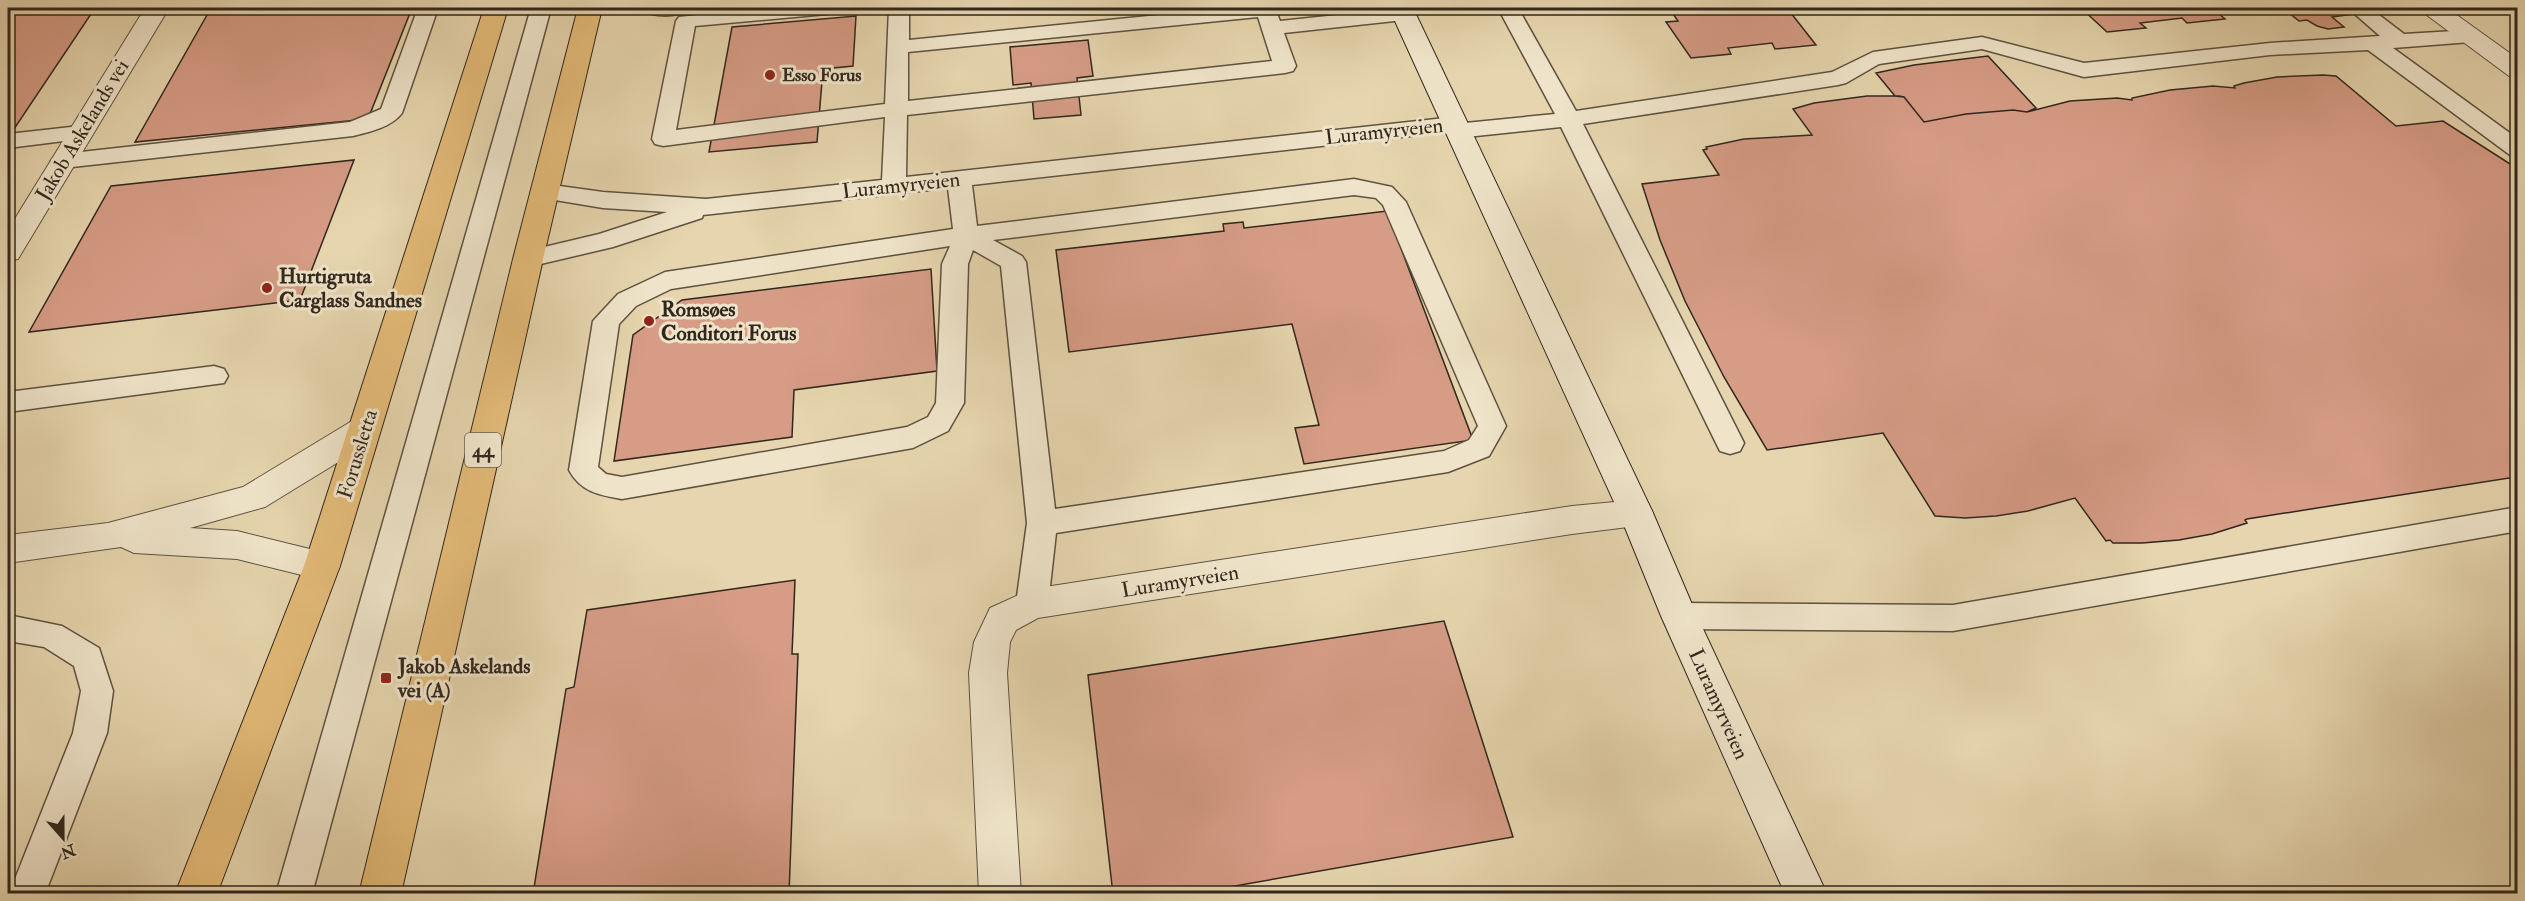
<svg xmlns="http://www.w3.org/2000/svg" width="2525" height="901" viewBox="0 0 2525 901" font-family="'IM FELL Double Pica',serif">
  <rect width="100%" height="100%" fill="#e6d5ae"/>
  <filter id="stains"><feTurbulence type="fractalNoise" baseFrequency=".00333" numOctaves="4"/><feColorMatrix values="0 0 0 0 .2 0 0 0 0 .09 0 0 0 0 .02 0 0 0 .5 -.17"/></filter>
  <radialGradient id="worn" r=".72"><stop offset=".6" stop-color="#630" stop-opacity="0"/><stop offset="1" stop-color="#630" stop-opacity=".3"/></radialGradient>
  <path fill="#d69c86" stroke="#31271d" stroke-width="1.5" d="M 8,8 L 95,8 L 10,135 L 8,135 Z
    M 211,8 L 412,8 L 368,119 L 135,142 Z
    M 1669,8 L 1787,8 L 1816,45 L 1775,49 L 1772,43 L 1728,48 L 1731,54 L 1691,58 L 1666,22 L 1678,21 Z
    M 1837,8 L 1889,8 L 1841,13 Z
    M 2081,8 L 2212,8 L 2225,19 L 2187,23 L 2182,18 L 2140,23 L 2146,28 L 2107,32 Z
    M 2283,8 L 2345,8 L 2354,14 L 2332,17 L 2344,27 L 2328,29 L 2317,26 L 2307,20 L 2299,21 Z
    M 856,16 L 853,66 L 823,69 L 817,142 L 709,152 L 732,27 Z
    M 1088,40 L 1093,76 L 1077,78 L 1081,115 L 1034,119 L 1031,83 L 1013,85 L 1010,47 Z
    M 1988,56 L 2036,108 L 2027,112 L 2013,110 L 1966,114 L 1924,122 L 1904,97 L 1895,96 L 1876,73 L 1914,65 Z
    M 2323,75 L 2336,76 L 2396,126 L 2443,121 L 2518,169 L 2518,481 L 2509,478 L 2247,519 L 2245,520 L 2247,523 L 2212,534 L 2179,540 L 2142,543 L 2113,543 L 2110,540 L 2106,541 L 2075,498 L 2028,511 L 1996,516 L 1965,518 L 1935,516 L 1883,433 L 1767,450 L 1724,377 L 1685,301 L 1660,240 L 1642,184 L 1719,175 L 1703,150 L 1707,149 L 1706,147 L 1744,139 L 1812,135 L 1793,109 L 1814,103 L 1867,96 L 1899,96 L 1904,97 L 1924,122 L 1966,114 L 2013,110 L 2027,112 L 2070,101 L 2117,98 L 2132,100 L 2132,98 L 2170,90 L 2213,86 L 2235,88 L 2234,86 L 2244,83 L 2277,77 Z
    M 354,160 L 300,300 L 29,332 L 111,186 Z
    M 1387,211 L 1473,440 L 1304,464 L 1295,428 L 1319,425 L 1292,324 L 1069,352 L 1056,250 L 1224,231 L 1223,224 L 1243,222 L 1244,228 Z
    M 931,269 L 937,371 L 794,390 L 792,437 L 614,461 L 633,335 L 682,300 Z
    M 795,580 L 792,654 L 798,654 L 789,894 L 533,894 L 566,689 L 574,687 L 587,610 Z
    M 1444,621 L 1513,837 L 1189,894 L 1113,894 L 1088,675 Z"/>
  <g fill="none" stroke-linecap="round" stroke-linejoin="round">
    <g stroke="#5e5241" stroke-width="3">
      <path id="lane" d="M 418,8 L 438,8 L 402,113 C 392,127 369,132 353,136 L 63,168 L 55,166 L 51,161 L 55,156 L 63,154 L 350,122 L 381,109 Z
        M 531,8 L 551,8 L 312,894 L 276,894 Z
        M 650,8 L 692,8 L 689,12 C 677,15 664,17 652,14 Z
        M 765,8 L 837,8 L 834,12 L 827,14 L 695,26 L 676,130 L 885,104 L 889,8 L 909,8 L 909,40 L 1229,8 L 1275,8 L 1280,21 L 1404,8 L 1411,10 L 1414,14 L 1411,18 L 1404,20 L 1284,33 L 1296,66 L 1293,71 L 1285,73 L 907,115 L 906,177 L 1454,117 L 1462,119 L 1465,123 L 1555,114 L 1498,8 L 1518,8 L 1576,111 L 1832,72 L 1873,52 L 1982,37 L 2084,63 L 2270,43 L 2380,36 L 2348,8 L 2370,8 L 2404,34 L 2471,30 L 2478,32 L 2482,36 L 2478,40 L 2471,42 L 2393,48 L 2518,139 L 2518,157 L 2510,155 L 2368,50 L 2270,55 L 2084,77 L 1982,49 L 1879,64 L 1846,83 L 1838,85 L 1583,124 L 1744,443 L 1740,451 L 1730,454 L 1720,451 L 1716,443 L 1561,127 L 1457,138 L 1449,136 L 1446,132 L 972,185 L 977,226 L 1354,179 L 1392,187 L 1406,202 L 1506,426 L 1489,456 L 1448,472 L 1056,533 L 1048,604 L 1043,613 L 1032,617 L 1021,613 L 1016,604 L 1027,523 L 1001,266 L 973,250 L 968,264 L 964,403 L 948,431 L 913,448 L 622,499 C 599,495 581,492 569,470 L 593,321 L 618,294 L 665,272 L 953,229 L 948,188 L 703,215 L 702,218 L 613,247 L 528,267 L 519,265 L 515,259 L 519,253 L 599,234 L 667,212 L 603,208 L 537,197 L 533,192 L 537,187 L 545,184 L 603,192 L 706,199 L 882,180 L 885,117 L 663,146 L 655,144 L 652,139 L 676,21 L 679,17 ZM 1258,17 L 1272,61 L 908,101 L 908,52 ZM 1354,195 L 1376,198 L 1383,205 L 1478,426 L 1469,440 L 1444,451 L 1055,509 L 1026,262 L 1022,256 L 993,240 ZM 950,246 L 942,264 L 936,403 L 928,417 L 907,427 L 622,477 L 606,474 L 598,467 L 619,324 L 636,306 L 671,289 Z
        M 80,126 L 88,128 L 91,133 L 88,138 L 8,148 L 8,134 Z
        M 214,366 L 224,369 L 228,376 L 224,383 L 8,412 L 8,392 Z
        M 2518,507 L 2518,531 L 1953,631 L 1679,629 L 1668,625 L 1663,616 L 1668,607 L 1679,603 L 1953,605 Z
        M 8,615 L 62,626 L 99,648 L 113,691 L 107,733 L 45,894 L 9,894 L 73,733 L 81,691 L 74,666 L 44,647 L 8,641 Z"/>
    </g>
    <g stroke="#5e5241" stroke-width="2">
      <path id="street" d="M 145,8 L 169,8 L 18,259 L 8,261 L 8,230 Z
        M 2420,8 L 2447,8 L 2518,59 L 2518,78 L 2509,76 L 2424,13 Z
        M 364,418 L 376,421 L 380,430 L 376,439 L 265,507 L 190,528 L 237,531 L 322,552 L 335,556 L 340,566 L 335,576 L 322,580 L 237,559 L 134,553 L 121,547 L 8,563 L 8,535 L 108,523 L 243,487 L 352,421 Z
        M 1636,500 L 1648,503 L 1653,513 L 1648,523 L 1636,526 L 1572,534 L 1038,618 L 1016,630 L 1010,642 L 1007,673 L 1021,894 L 979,894 L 969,673 L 974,642 L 990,608 L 1032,589 L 1572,506 Z"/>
    </g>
    <g stroke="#31271d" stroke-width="2">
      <path id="secondary" d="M 1389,8 L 1413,8 L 1653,513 L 1697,616 L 1827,894 L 1785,894 L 1661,616 L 1619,513 Z"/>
    </g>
    <g stroke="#31271d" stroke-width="2">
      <path id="primary" d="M 484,8 L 508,8 L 340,566 L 217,894 L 175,894 L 304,566 Z
        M 578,8 L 602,8 L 543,259 L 401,894 L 359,894 L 513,259 Z"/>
    </g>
    <use href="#lane" fill="#efe4ca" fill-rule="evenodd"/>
    <use href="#street" fill="#efe4ca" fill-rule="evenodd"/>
    <use href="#secondary" fill="#efe4ca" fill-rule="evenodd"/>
    <use href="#primary" fill="#e3ba77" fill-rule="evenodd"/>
  </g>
  <g fill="#8f2418" stroke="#efe4ca" stroke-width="2">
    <circle cx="770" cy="75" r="6"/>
    <circle cx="267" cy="288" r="6"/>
    <circle cx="649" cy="321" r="6"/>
    <rect x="380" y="672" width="12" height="12" rx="3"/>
  </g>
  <g text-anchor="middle" stroke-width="6" stroke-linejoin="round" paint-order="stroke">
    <g font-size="18" font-weight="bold" fill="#31271d" stroke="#efe4ca" text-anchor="start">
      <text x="782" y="81">Esso Forus</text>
    </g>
    <rect fill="#efe4ca" stroke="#6a6051" stroke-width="1.5" x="465" y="433" width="36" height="34" rx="4.5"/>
    <g font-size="20" font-weight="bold" fill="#31271d">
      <text x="483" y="457">44</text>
    </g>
    <g font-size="21" fill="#31271d" stroke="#efe4ca">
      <text transform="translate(82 130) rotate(-59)" y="7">Jakob Askelands vei</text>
      <text transform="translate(1384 131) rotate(-6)" y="7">Luramyrveien</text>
      <text transform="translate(901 185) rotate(-6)" y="7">Luramyrveien</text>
      <text transform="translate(357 454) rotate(-73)" y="7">Forussletta</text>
      <text transform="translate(1180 581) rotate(-9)" y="7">Luramyrveien</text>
      <text transform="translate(1719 704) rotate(66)" y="7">Luramyrveien</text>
    </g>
    <g font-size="21" font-weight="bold" fill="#31271d" stroke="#efe4ca" text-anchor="start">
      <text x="279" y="283">Hurtigruta<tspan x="279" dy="24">Carglass Sandnes</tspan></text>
      <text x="661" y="316">Romsøes<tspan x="661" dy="24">Conditori Forus</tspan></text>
      <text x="398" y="673">Jakob Askelands<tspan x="398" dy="24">vei (A)</tspan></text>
    </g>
  </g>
  <rect width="2525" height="901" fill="none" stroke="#e6d5ae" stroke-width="30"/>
  <rect x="9" y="9" width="2507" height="883" fill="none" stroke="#31271d" stroke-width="3"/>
  <rect x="15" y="15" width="2495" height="871" fill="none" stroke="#31271d" stroke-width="1.5"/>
  <g transform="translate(63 838) rotate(159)" stroke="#efe4ca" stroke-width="4.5" paint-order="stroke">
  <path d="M0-4.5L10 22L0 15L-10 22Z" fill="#31271d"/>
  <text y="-9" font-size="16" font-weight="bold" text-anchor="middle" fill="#31271d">N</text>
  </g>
  <rect width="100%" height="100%" filter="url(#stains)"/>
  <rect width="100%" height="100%" fill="url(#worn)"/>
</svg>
